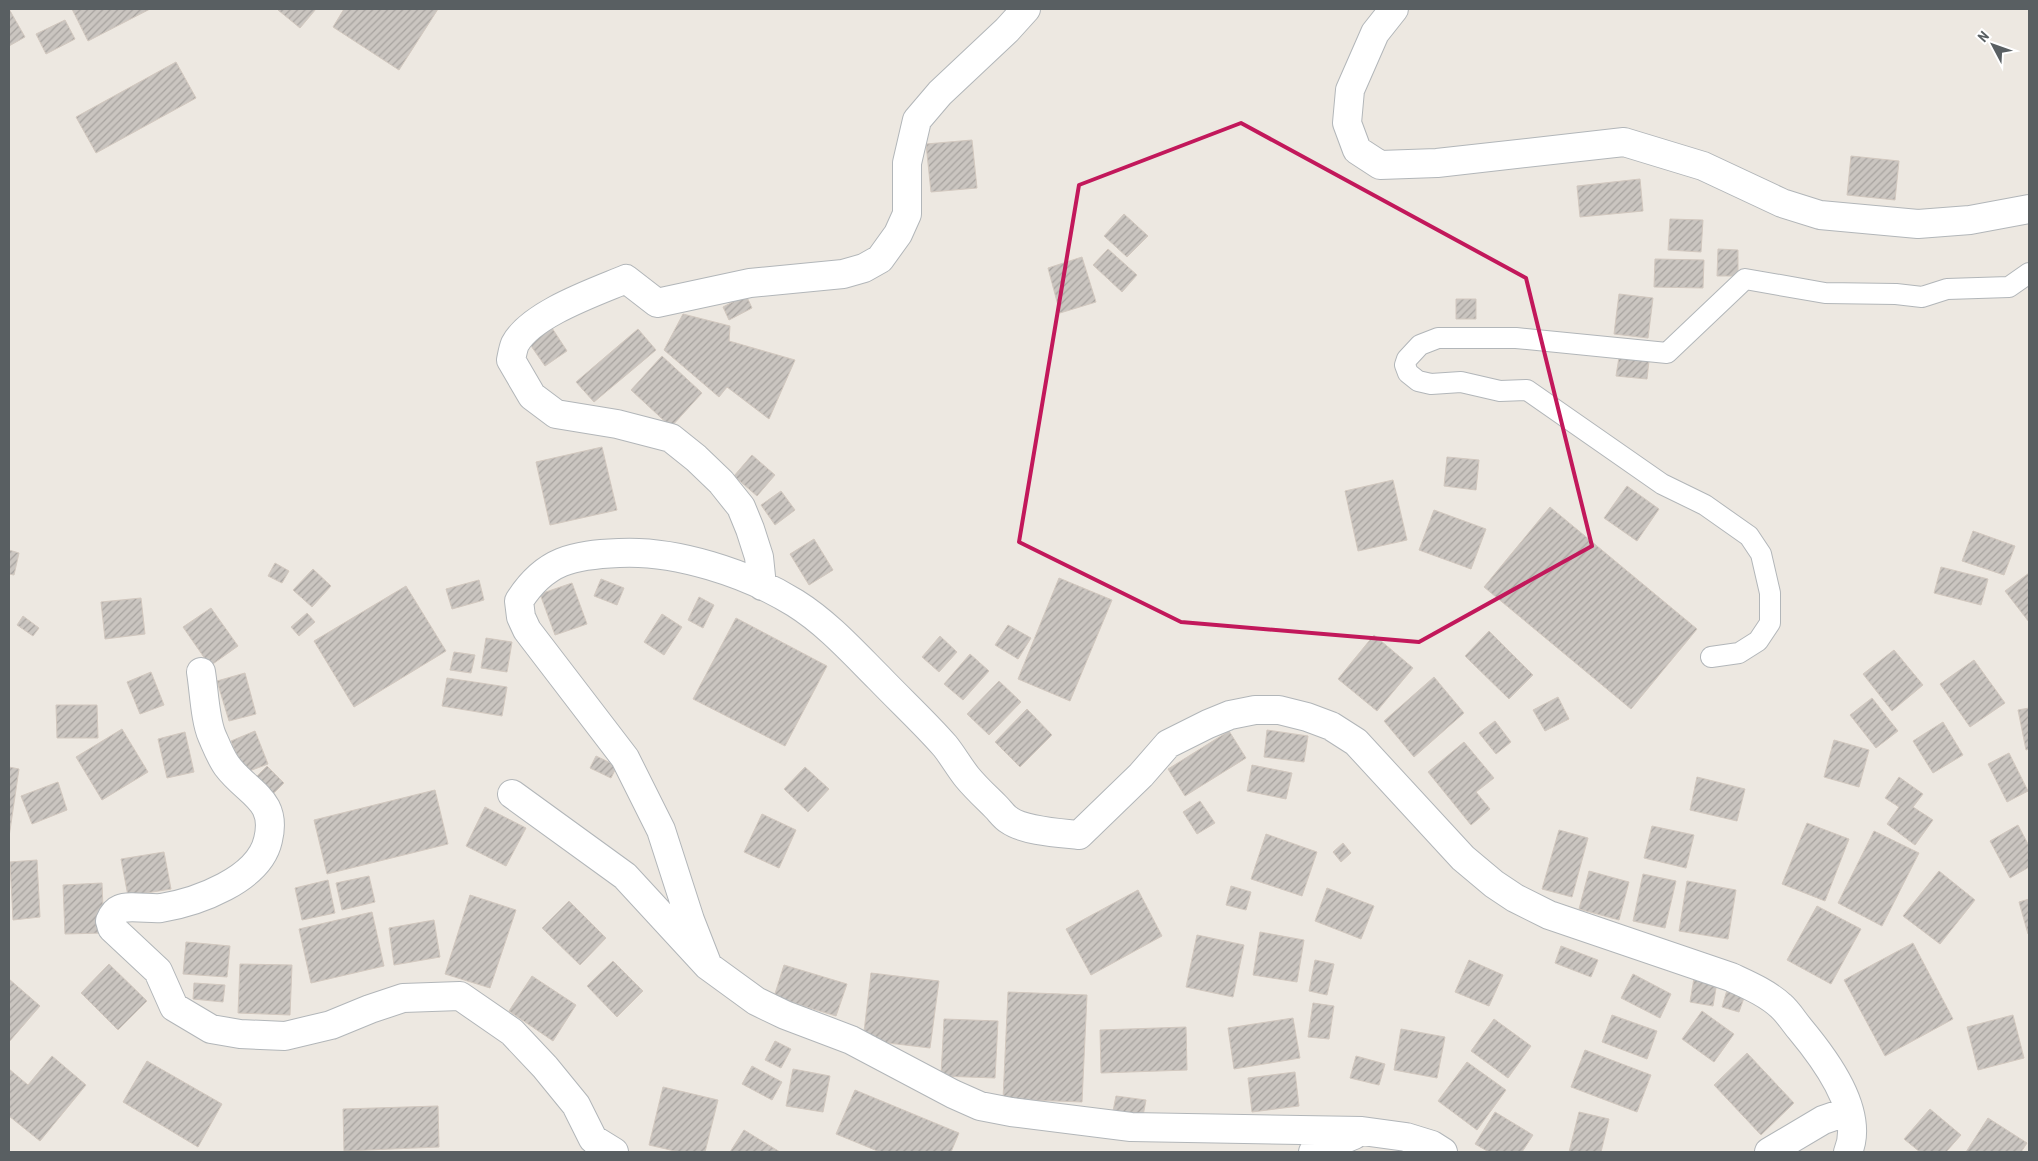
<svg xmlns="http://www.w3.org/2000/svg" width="2038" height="1161" viewBox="0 0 2038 1161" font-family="'Roboto Condensed',sans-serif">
  <defs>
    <pattern id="building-hatch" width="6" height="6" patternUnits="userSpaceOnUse" patternTransform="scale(1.25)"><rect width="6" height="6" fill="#cac5c0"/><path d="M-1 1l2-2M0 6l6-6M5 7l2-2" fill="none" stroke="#a7a39f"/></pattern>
  </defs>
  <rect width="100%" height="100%" fill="#ede8e1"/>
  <path fill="url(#building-hatch)" stroke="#d2c8bf" d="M 9,9 L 25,37 L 9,46 Z
    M 72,9 L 150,9 L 88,41 Z
    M 279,9 L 316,9 L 300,28 L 278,10 Z
    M 344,9 L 438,9 L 399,70 L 333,27 Z
    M 65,20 L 75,39 L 46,54 L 36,34 Z
    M 176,62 L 196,98 L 96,153 L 76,117 Z
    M 972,140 L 977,188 L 931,192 L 926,144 Z
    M 1851,156 L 1899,161 L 1895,200 L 1847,195 Z
    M 1640,179 L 1643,211 L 1580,217 L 1577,186 Z
    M 1124,214 L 1148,236 L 1127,257 L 1104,236 Z
    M 1670,219 L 1703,220 L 1701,252 L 1668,250 Z
    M 1108,249 L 1137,275 L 1122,292 L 1093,265 Z
    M 1718,249 L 1738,250 L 1738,276 L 1717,276 Z
    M 1082,257 L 1096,302 L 1060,313 L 1048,268 Z
    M 1655,259 L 1704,260 L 1703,288 L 1654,287 Z
    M 1619,294 L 1653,298 L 1648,338 L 1614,334 Z
    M 746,295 L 752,308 L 729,320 L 723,307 Z
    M 1456,299 L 1476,299 L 1476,319 L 1456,319 Z
    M 683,314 L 730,326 L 729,341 L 795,360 L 769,419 L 727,387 L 719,397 L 664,350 Z
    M 552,328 L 567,351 L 545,366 L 529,343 Z
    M 638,329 L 656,350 L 594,402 L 576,382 Z
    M 662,356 L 702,393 L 671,427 L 631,390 Z
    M 1619,357 L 1649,361 L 1647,379 L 1616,376 Z
    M 602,447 L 617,510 L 550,525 L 536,462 Z
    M 752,455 L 775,475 L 757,496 L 734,476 Z
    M 1447,457 L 1479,460 L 1476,490 L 1444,486 Z
    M 1393,480 L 1407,540 L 1358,551 L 1345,491 Z
    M 1627,486 L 1659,509 L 1637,541 L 1604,518 Z
    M 781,491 L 795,510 L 775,525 L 761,505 Z
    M 1550,507 L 1697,629 L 1631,709 L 1484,587 Z
    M 1434,510 L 1486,529 L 1471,569 L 1419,550 Z
    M 1973,531 L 2015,546 L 2004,575 L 1962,561 Z
    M 814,539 L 833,570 L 809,585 L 790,554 Z
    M 9,550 L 19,553 L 14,575 L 9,574 Z
    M 275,563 L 289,571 L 282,583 L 268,576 Z
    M 1941,567 L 1988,579 L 1981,605 L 1934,593 Z
    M 313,569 L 331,586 L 312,607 L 293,590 Z
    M 2029,573 L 2029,622 L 2005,591 Z
    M 1059,578 L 1112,600 L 1070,701 L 1018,679 Z
    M 601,579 L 624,588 L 617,605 L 594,596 Z
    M 479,580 L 484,600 L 452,609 L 446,589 Z
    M 572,583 L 587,624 L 555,635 L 540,594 Z
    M 406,586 L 446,651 L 354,707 L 314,641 Z
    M 699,597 L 714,605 L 703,628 L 688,620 Z
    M 141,598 L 145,634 L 105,639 L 101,602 Z
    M 211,608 L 238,646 L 210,666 L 183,627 Z
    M 307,613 L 315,622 L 299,636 L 291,627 Z
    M 662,614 L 682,627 L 664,655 L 644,642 Z
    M 23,616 L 39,628 L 33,636 L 17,625 Z
    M 736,618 L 827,666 L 785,746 L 693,699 Z
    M 1008,625 L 1031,638 L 1018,659 L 995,645 Z
    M 1489,631 L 1533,675 L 1509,699 L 1465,656 Z
    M 1374,635 L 1413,668 L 1377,711 L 1338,679 Z
    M 940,636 L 957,652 L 939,672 L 922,657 Z
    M 486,638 L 512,642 L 507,672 L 481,668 Z
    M 1894,650 L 1923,685 L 1892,711 L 1863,674 Z
    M 454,652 L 475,655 L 471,673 L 450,670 Z
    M 970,654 L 989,671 L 963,700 L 944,684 Z
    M 1974,660 L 2005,703 L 1970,727 L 1940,684 Z
    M 151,672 L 164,705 L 140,714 L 127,682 Z
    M 245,673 L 256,714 L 229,721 L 217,681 Z
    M 1434,677 L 1464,713 L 1414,757 L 1384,721 Z
    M 447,678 L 507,687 L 502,716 L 442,706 Z
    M 999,681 L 1021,702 L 989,735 L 967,714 Z
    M 1558,697 L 1569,719 L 1545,731 L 1533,710 Z
    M 1872,698 L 1898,731 L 1876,748 L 1850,715 Z
    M 56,705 L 97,705 L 98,738 L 57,738 Z
    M 2029,708 L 2029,749 L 2026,750 L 2018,710 Z
    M 1027,709 L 1052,735 L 1020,767 L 995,742 Z
    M 1495,721 L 1511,742 L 1496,754 L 1479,733 Z
    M 1943,722 L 1963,755 L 1933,773 L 1913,741 Z
    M 122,729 L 148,772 L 102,800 L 76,757 Z
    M 1267,730 L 1308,736 L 1304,762 L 1264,757 Z
    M 255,731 L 268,764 L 244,773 L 231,741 Z
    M 1229,731 L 1246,758 L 1185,796 L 1168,769 Z
    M 185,732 L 194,772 L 167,778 L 158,739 Z
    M 1834,740 L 1869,750 L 1859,787 L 1824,777 Z
    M 1464,742 L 1494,778 L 1476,792 L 1490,809 L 1471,825 L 1428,772 Z
    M 2009,753 L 2028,791 L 2007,802 L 1988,764 Z
    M 596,756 L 617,766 L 611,778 L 590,768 Z
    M 1252,765 L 1292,773 L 1286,799 L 1247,791 Z
    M 267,766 L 284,783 L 270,797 L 254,779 Z
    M 9,767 L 19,769 L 9,837 Z
    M 805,767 L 829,789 L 808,812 L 784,789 Z
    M 1697,777 L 1745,789 L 1737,821 L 1690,810 Z
    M 1899,777 L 1923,794 L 1913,807 L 1933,820 L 1915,845 L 1887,824 L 1899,807 L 1885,798 Z
    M 58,782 L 67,810 L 32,824 L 21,796 Z
    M 435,790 L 448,844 L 327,874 L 314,820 Z
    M 1200,801 L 1215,823 L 1197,834 L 1183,812 Z
    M 485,807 L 526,828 L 506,866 L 466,846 Z
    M 762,814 L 796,830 L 779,868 L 744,852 Z
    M 1807,823 L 1849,839 L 1825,901 L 1782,884 Z
    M 2018,825 L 2029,846 L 2029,867 L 2010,878 L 1990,841 Z
    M 1652,826 L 1694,835 L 1686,868 L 1644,858 Z
    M 1559,830 L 1588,838 L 1572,897 L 1542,889 Z
    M 1874,831 L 1919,853 L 1882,926 L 1838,903 Z
    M 1266,834 L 1317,852 L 1302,896 L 1251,879 Z
    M 1343,843 L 1351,853 L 1341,862 L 1333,852 Z
    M 164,852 L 171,889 L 128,896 L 121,859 Z
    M 37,860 L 40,917 L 13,920 L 10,862 Z
    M 1589,871 L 1629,882 L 1619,920 L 1579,909 Z
    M 1939,871 L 1975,900 L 1940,944 L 1903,916 Z
    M 1643,874 L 1676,881 L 1665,928 L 1633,921 Z
    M 369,876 L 375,902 L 342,910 L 336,883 Z
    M 328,880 L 335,913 L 302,920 L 295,888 Z
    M 1687,881 L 1736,890 L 1728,939 L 1679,931 Z
    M 102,883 L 104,933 L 65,934 L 63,885 Z
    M 1231,886 L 1251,892 L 1246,910 L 1226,905 Z
    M 1327,888 L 1374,906 L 1361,939 L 1315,921 Z
    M 1138,890 L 1162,936 L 1091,975 L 1066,929 Z
    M 470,895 L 516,910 L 490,988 L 445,974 Z
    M 2029,899 L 2029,933 L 2028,934 L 2019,902 Z
    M 569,901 L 606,938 L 580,965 L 542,928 Z
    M 1817,906 L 1861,929 L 1831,984 L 1787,960 Z
    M 372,912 L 384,966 L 311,983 L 299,929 Z
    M 434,920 L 440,957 L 394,965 L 389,928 Z
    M 1260,932 L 1304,940 L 1297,982 L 1253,975 Z
    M 1197,935 L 1244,945 L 1233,997 L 1186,987 Z
    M 186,942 L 230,946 L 227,977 L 183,974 Z
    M 1913,943 L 1953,1019 L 1885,1056 L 1844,980 Z
    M 1561,946 L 1598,960 L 1591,977 L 1555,963 Z
    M 1315,960 L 1334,964 L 1327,995 L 1309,991 Z
    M 1469,960 L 1503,975 L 1489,1006 L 1455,992 Z
    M 613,961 L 643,991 L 617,1017 L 587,986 Z
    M 109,964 L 147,1001 L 118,1030 L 81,993 Z
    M 240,964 L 292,965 L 290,1015 L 238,1013 Z
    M 784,965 L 847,984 L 836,1016 L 774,997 Z
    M 871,973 L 939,981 L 930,1048 L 863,1040 Z
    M 1633,974 L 1671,994 L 1660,1018 L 1621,998 Z
    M 532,976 L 576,1005 L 553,1041 L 509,1011 Z
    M 1694,978 L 1717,982 L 1713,1006 L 1690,1002 Z
    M 9,979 L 40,1006 L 9,1042 Z
    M 194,983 L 225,985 L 223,1002 L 193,999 Z
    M 1727,990 L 1745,995 L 1739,1012 L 1722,1007 Z
    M 1008,992 L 1087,995 L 1082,1102 L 1003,1099 Z
    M 1313,1003 L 1334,1006 L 1329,1039 L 1308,1037 Z
    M 1702,1011 L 1734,1034 L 1714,1062 L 1682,1039 Z
    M 1612,1015 L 1657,1031 L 1647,1059 L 1602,1042 Z
    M 2013,1015 L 2024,1058 L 1978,1070 L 1967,1027 Z
    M 1293,1018 L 1300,1058 L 1234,1069 L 1228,1028 Z
    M 944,1019 L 998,1021 L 995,1078 L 941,1076 Z
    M 1494,1019 L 1531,1046 L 1508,1078 L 1471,1051 Z
    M 1186,1027 L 1187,1070 L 1101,1073 L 1100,1030 Z
    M 1401,1029 L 1445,1037 L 1437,1078 L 1394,1070 Z
    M 775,1041 L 791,1049 L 781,1068 L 765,1060 Z
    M 1585,1050 L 1651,1075 L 1637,1112 L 1571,1087 Z
    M 1747,1053 L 1794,1103 L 1761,1135 L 1714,1085 Z
    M 52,1056 L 86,1085 L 40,1141 L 9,1116 L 9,1069 L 28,1085 Z
    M 1356,1056 L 1385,1064 L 1379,1085 L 1350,1078 Z
    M 147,1061 L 222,1104 L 198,1147 L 123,1102 Z
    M 1467,1062 L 1506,1090 L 1477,1130 L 1438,1101 Z
    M 752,1066 L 782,1082 L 772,1100 L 742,1084 Z
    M 793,1069 L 830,1076 L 823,1112 L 786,1106 Z
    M 1295,1072 L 1299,1106 L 1252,1112 L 1248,1078 Z
    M 663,1087 L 718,1100 L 705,1152 L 679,1152 L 649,1145 Z
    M 855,1090 L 959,1133 L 951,1152 L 880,1152 L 836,1134 Z
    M 1116,1096 L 1146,1100 L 1143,1116 L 1113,1111 Z
    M 438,1106 L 439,1147 L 344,1151 L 343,1109 Z
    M 1930,1109 L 1961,1135 L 1946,1152 L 1920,1152 L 1904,1139 Z
    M 1495,1112 L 1533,1135 L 1522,1152 L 1489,1152 L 1475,1144 Z
    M 1579,1112 L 1609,1119 L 1601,1152 L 1569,1152 Z
    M 1988,1118 L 2027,1143 L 2021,1152 L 1966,1152 Z
    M 744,1130 L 780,1152 L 730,1152 Z"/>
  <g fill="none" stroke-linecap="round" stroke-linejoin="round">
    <g stroke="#b2b6b9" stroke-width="22">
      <path id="lane" d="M 1711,657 L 1739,653 L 1758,641 L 1770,623 L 1770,593 L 1761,554 L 1749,536 L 1705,505 L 1662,484 L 1527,390 L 1500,391 L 1461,382 L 1431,384 L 1418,381 L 1408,373 L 1405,365 L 1407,359 L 1420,345 L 1438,338 L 1516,338 L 1667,353 L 1745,279 L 1825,293 L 1896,294 L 1922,297 L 1947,289 L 2009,287 L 2029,273"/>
    </g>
    <g stroke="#b2b6b9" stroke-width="30">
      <path id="street" d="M 1394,9 L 1375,33 L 1350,90 L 1347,123 L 1357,150 L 1380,165 L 1437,163 L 1624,142 L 1703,166 L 1782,203 L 1820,215 L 1918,224 L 1970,220 L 2029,209
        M 762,586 L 759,557 L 750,529 L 741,507 L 721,482 L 696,458 L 671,438 L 617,424 L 556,414 L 532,396 L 511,360 C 512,355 513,349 515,344 C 531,314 595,292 626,279 L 657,303 L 750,283 L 843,274 L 864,268 L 880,259 L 898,234 L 907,214 L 907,163 L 917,120 L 940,93 L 1007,30 L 1026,9
        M 201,672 C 204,690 205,720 212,736 C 216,745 221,758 227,766 C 248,794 278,799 268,840 C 259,880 197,902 161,908 C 150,909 129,905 120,909 C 115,911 112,916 110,921 L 112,928 L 158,971 L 174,1007 L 211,1029 L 240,1034 L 285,1036 L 331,1025 L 370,1009 L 403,998 L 460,996 L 512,1032 L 545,1067 L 576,1105 L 593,1139 L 614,1152
        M 512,794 L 625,876 L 708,966 L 756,1001 L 785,1015 L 851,1040 L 953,1094 L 980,1106 L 1011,1112 L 1131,1127 L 1362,1131 L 1406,1137 L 1432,1145 L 1443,1152
        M 708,966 L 690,920 L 661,830 L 625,758 L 527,630 L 521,617 L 519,601 C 545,560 573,555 619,553 C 675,550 747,573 795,603 C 827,623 853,652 879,678 C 901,701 925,723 945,746 C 953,756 959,767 967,777 C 976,788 986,797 996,807 C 1000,811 1004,817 1009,820 C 1024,831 1061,833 1079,835 L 1141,775 L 1168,744 L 1208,724 L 1230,715 L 1255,710 L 1279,710 L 1307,717 L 1331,726 L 1356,742 L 1463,858 L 1494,884 L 1515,898 L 1549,915 L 1731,977 C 1748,985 1767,993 1781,1006 C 1788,1012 1794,1022 1800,1029 C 1825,1059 1865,1112 1848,1152
        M 1313,1152 L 1354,1135
        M 1769,1152 L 1823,1120 L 1849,1111"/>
    </g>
    <use href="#lane" stroke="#fff" stroke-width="20"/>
    <use href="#street" stroke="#fff" stroke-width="28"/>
  </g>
  <path fill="none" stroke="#c2185b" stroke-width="4" stroke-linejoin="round" d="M 1241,123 L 1526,278 L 1592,546 L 1419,642 L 1181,622 L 1019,542 L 1079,185 Z"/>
  <rect width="2038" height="1161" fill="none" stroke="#595f62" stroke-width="20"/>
  <g transform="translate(1993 45) rotate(311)" stroke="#ffffff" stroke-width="4" paint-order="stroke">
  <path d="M0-4L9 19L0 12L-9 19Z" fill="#595f62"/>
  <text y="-8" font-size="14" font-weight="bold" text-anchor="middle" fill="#595f62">N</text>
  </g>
</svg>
